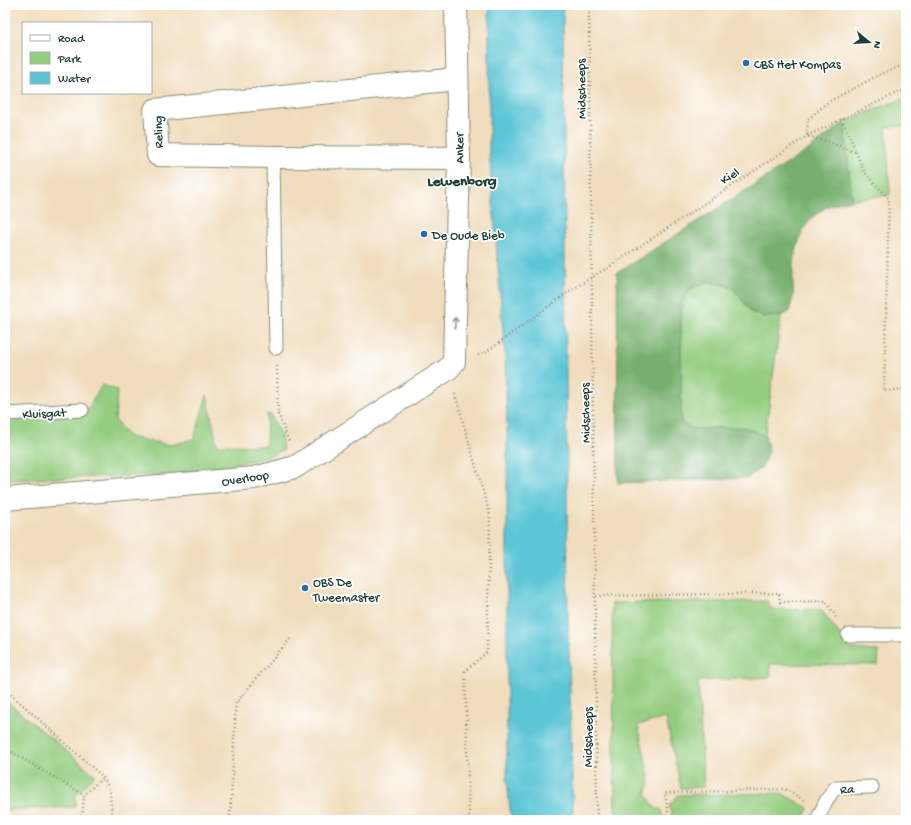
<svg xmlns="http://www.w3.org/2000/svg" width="911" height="825" viewBox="0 0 911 825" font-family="'Gochi Hand',sans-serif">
  <rect width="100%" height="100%" fill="#fff"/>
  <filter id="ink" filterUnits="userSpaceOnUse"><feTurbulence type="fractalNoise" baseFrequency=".025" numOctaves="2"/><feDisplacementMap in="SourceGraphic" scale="8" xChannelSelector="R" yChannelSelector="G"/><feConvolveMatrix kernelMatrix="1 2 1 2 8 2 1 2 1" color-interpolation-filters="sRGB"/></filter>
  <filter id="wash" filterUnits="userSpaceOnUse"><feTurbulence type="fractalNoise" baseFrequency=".012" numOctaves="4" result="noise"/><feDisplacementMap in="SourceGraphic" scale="16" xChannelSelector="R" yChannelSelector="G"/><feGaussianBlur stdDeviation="0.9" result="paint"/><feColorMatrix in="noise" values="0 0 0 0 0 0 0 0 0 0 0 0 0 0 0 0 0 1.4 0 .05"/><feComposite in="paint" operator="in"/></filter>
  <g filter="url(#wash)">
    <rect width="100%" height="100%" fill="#f1ddbd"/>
    <path fill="#94cd80" stroke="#5a855a" d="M 906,98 L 906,126 L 886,127 L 890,195 L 852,200 L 844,123 L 878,108 Z
      M 708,282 L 722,284 L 733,288 L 752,313 L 764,317 L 781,316 L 765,436 L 745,427 L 692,429 L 681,422 L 681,305 L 691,288 Z
      M 102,385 L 117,390 L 115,420 L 129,437 L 171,445 L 194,439 L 207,395 L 217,445 L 266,446 L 267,414 L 271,415 L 281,436 L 283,450 L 265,458 L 182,474 L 5,480 L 5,420 L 84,416 Z
      M 767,601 L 771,609 L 821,610 L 851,649 L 879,651 L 878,665 L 770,664 L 771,677 L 698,681 L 704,787 L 681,788 L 666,718 L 638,725 L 650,782 L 646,794 L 656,809 L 661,809 L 664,820 L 615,820 L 612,603 Z
      M 5,700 L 95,775 L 76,795 L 75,807 L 5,810 Z
      M 781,793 L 808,808 L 804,820 L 673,820 L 669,805 L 674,801 L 678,795 Z"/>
    <path fill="#77b06e" stroke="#4b7651" d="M 844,123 L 852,200 C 808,206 797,232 793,273 C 792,281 794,289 793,297 C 792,302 790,307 789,312 L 781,316 L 764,317 L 752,313 L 733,288 L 722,284 L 708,282 L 691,288 L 681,305 L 681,422 L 692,429 L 745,427 L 765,436 L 769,451 L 761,468 L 747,478 L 618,483 L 617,273 L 804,153 Z"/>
    <path fill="#5bc5d6" stroke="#3d8185" d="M 489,5 L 563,5 L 568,612 L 573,820 L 511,820 L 507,780 L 507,426 L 505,357 L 489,152 Z"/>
  </g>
  <g filter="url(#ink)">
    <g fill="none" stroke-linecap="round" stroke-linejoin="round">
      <g stroke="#888d78" stroke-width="15">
        <path id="service" d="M 273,157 L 276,348
          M 5,414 L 82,410
          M 848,635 L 906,635
          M 817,820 L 826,801 L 835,788 L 872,787"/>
      </g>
      <g stroke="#888d78" stroke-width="24">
        <path id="minor" d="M 457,79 L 155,110 L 158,155 L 273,157 L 459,158
          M 5,499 L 254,478 L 295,467 L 448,369 L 454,362 L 459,158 L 456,5"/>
      </g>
      <path stroke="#888d78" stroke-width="2.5" stroke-dasharray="1 3" stroke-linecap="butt" d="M 589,5 L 597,820
        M 841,119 L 850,137 L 864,172 L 889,199 L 884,391 L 906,389
        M 855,152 L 826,141 L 807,136 L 808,119 L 828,102 L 881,74 L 906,64
        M 478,355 L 485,353 L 571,290 L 607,268 L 807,136 L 895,94 L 906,90
        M 277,366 L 278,414 L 289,441
        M 455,394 L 490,515 L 487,652 L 465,671 L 469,820
        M 596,596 L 779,593 L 780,602 L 826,601 L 837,619
        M 5,689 L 103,777 L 110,791 L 112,820
        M 5,748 L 84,795
        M 82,820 L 84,795 L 103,777
        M 230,820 L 236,703 L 290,639
        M 669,820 L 665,793 L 785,789 L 805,801"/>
      <use href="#service" stroke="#fff" stroke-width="13"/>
      <use href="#minor" stroke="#fff" stroke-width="22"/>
    </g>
    <defs><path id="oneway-shaft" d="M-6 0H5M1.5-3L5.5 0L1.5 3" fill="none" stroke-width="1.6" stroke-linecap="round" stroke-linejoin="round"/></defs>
    <use stroke="#8f9e9a" href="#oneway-shaft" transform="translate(455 323) rotate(-89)"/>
  </g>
  <g fill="#1f6fb2" stroke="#fff" stroke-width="1.5">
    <circle cx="746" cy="63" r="4"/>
    <circle cx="424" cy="234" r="4"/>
    <circle cx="305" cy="588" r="4"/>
  </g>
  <g text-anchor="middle" stroke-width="3.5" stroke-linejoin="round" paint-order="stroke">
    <g font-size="13" fill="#1f3d34" stroke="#fff" text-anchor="start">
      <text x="754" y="68">CBS Het Kompas</text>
      <text x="432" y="239">De Oude Bieb</text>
      <text x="313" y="586">OBS De<tspan x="313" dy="15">Tweemaster</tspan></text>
    </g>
    <g font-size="13" fill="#1f3d34" stroke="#fff">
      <text transform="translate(580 89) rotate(-91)" y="5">Midscheeps</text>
      <text transform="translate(157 132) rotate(-91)" y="5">Reling</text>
      <text transform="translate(458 148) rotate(-91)" y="5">Anker</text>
      <text transform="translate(729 175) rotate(-33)" y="5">Kiel</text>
      <text transform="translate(44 412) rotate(-3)" y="5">Kluisgat</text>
      <text transform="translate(584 413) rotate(-91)" y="5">Midscheeps</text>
      <text transform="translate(245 477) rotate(-9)" y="5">Overloop</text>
      <text transform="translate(587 737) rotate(-90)" y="5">Midscheeps</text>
      <text transform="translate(847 788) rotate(-4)" y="5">Ra</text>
    </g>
    <g font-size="15" font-weight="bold" fill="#1f3d34" stroke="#fff">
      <text x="462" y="185">Lewenborg</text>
    </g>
  </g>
  <rect width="911" height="825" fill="none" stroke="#fff" stroke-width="20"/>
  <rect x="22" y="22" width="130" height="72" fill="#ffffff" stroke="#a5b1ae"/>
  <rect x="30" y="35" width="20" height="6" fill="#ffffff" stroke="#a5b1ae"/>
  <text x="58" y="42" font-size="12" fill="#1f3d34">Road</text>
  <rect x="30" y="52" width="20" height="12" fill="#94cd80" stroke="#a5b1ae"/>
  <text x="58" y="62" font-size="12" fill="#1f3d34">Park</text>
  <rect x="30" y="72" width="20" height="12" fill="#5bc5d6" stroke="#a5b1ae"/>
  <text x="58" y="82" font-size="12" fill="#1f3d34">Water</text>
  <g transform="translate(869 42) rotate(108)" stroke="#ffffff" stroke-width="3" paint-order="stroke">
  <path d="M0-3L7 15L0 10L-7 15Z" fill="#1f3d34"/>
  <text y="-6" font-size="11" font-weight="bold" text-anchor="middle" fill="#1f3d34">N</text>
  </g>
</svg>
